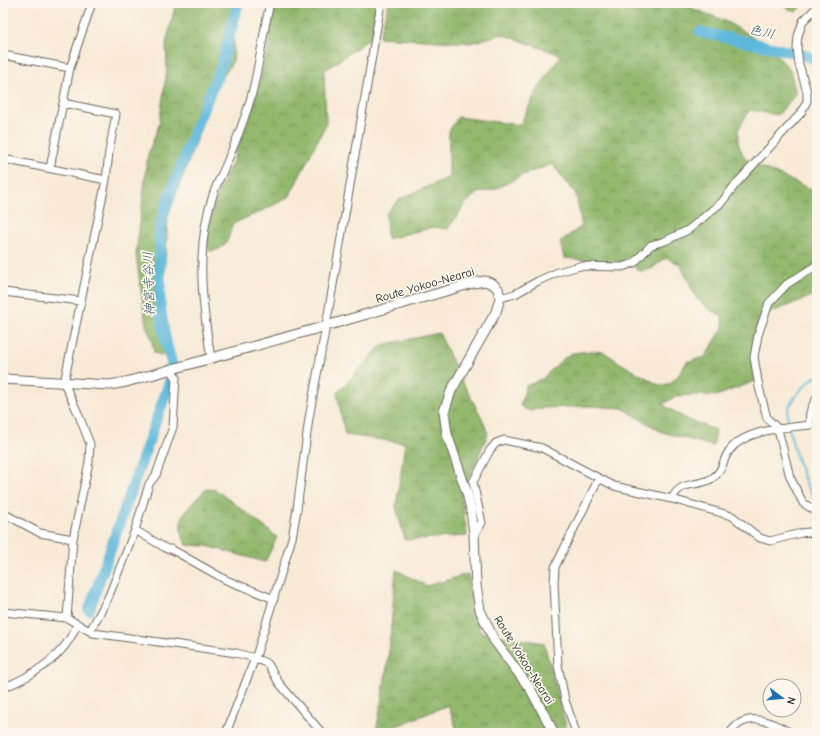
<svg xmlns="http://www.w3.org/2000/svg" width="820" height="736" viewBox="0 0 820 736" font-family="'Comic Neue','Klee One',sans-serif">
  <defs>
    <pattern id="forest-crowns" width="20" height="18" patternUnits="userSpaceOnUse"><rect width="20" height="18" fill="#93b86e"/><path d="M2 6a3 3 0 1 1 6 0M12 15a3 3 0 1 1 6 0" fill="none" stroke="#77955a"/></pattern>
  </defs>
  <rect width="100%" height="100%" fill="#fbf7ec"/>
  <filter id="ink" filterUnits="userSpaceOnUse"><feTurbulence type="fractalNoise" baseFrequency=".025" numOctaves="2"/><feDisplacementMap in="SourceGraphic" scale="8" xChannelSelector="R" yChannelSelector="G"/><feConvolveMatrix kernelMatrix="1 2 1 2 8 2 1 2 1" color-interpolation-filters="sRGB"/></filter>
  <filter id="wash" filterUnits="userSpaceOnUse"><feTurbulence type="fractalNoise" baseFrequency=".012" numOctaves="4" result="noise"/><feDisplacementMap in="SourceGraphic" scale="16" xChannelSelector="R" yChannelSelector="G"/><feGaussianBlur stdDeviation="0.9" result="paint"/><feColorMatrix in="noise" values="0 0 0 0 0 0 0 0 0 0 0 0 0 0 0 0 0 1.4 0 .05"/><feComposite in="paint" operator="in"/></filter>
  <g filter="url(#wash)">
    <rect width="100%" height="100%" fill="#f8ead7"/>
    <path fill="url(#forest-crowns)" stroke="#586a45" d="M 176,3 L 235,3 L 233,61 L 214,91 L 194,147 L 168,216 L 164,282 L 164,356 L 154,353 L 152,340 L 146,325 L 136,255 L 148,154 L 159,125 L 167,69 L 166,44 Z
      M 275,3 L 377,3 L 372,37 L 324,71 L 326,124 L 289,197 L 266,209 L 233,224 C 228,238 227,251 209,251 L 206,232 L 217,195 L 233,161 L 253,108 L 267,51 Z
      M 389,3 L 678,3 L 723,20 L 768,45 L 790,70 L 796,94 L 778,115 L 750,110 L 738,130 L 738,143 L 744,157 L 763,168 L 817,192 L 817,294 L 760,317 C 751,342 750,355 755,381 L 716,396 L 696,395 L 675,396 L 663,405 L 688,420 L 716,430 L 713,446 L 662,432 L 622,408 L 590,406 L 542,408 L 530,411 L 520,406 L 526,386 L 542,379 L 563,359 L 572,353 L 591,351 L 604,352 L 620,363 L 659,385 L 669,384 L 678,376 L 687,362 L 705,357 L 723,328 L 722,315 L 712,311 L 697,299 L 680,264 L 666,258 L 651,269 L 640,271 L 626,261 L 606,262 L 564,258 L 560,242 L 582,226 L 576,194 L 552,164 L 523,175 L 495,189 L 477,193 L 465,204 L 448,229 L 433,227 L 387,239 L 386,213 L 400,199 L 449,177 L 449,131 L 458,117 L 520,125 L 534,96 L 561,55 L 502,34 L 470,43 L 379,37 Z
      M 775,3 L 804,3 L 796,12 Z
      M 439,333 L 463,383 L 482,418 L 488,434 L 461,495 L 467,536 L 405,540 L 396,507 L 405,443 L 345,435 L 337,393 L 382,345 Z
      M 206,489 L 216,490 L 248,514 L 277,537 L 265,562 L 207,546 L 187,545 C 171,519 189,507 206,489 Z
      M 396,570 L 427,586 L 468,574 L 480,632 L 544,643 L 568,733 L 458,733 L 448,705 L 380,733 L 376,733 L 388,661 Z"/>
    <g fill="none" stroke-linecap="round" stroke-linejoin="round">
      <path stroke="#5db8db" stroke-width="2" d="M 817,376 C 807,381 790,401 788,411 C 785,426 802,477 810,491 C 812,495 815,498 817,501"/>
      <path stroke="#5db8db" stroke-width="11" d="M 700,32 L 766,46 L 808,56 L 817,61
        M 89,610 L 172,375 L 172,365 L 165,337 L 160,306 L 160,227 L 167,202 L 199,119 L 222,64 L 238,3"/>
    </g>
  </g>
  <g filter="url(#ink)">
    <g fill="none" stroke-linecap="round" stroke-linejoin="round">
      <g stroke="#69645d" stroke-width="9">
        <path id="street" d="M 3,55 L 70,68
          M 63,103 L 116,114 L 109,152 L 106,180
          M 3,159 L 106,180 L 64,383 L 78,413 L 90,444 L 89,462 L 73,539 L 67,618
          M 50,168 L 70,68 L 92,3
          M 817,265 L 787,284 L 769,303 L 758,335 L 754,357 L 759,387 L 767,418 L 778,429 L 790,477 L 803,503 L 817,512
          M 3,292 L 81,301
          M 500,298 L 515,294 L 538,281 L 558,272 L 580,266 L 622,267 L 634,263 L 651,245 L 665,241 L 688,230 L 722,202 L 735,185 L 801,113 L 807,101 L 807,92 L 799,64 L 797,48 L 798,36 L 803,21 L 817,7
          M 211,358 C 202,304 195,248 213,195 C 216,185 221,176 225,167 C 234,146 242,126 249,104 C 259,71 262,37 270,3
          M 672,499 L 732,516 L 760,538 L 770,541 L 801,533 L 809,532 L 817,535
          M 3,513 L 40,533 L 73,539
          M 135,530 L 167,549 L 171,549 L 226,580 L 274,599
          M 474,534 L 482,523 L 473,482 L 490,450 L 496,443 L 504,440 L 542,448 L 614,486 L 672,499 C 680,480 697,487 711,479 C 725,470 721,462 729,451 C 745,429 785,428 810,425 C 808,414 811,407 817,398
          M 3,612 L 67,618 L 93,633 L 195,647 L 236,653 L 255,658 L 268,664 L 279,683 L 322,733
          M 90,631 L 108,598 L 135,530 L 149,484 L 156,475 L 173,427 L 176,377 L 170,369
          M 3,688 C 27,678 54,663 69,640 C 72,635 75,629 78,624
          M 226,733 L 257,653 L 292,538 L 297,509 L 309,418 L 326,326 L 381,3
          M 576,733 L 565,700 L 558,665 L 554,583 L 555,567 L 599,478
          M 730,733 C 746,710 771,721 791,733"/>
      </g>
      <g stroke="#69645d" stroke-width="11">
        <path id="secondary" d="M 3,379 L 110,385 L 126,382 L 326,326 L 473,283 L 485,281 L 493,284 L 498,289 L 500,298 L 496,312 L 451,391 L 444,412 L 447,434 L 467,493 L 471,510 L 474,534 L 476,585 L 480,610 L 494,640 L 531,690 L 554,733"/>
      </g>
      <use href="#street" stroke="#fff" stroke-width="7"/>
      <use href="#secondary" stroke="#fff" stroke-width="9"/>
    </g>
  </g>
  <g text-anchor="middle" stroke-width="3.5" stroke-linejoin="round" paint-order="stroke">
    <g font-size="12" fill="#1c1c1c" stroke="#fbf7ec">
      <text transform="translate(425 285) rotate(-16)" y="4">Route Yokoo-Nearai</text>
      <text transform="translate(524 660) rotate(58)" y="4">Route Yokoo-Nearai</text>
    </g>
    <g font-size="13" font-style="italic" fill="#365a68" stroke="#fbf7ec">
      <text transform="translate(762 31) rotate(12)" y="5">色川</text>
      <text transform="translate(148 284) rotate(-92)" y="5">神宮寺谷川</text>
    </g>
  </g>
  <rect width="820" height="736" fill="none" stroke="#fbf7ec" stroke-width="16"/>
  <g transform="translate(782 698) rotate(106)"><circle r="19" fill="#fbf7ec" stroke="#a29f99"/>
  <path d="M0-3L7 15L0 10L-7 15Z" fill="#1f6fb2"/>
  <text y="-6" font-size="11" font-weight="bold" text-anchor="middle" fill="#1c1c1c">N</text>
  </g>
</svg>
